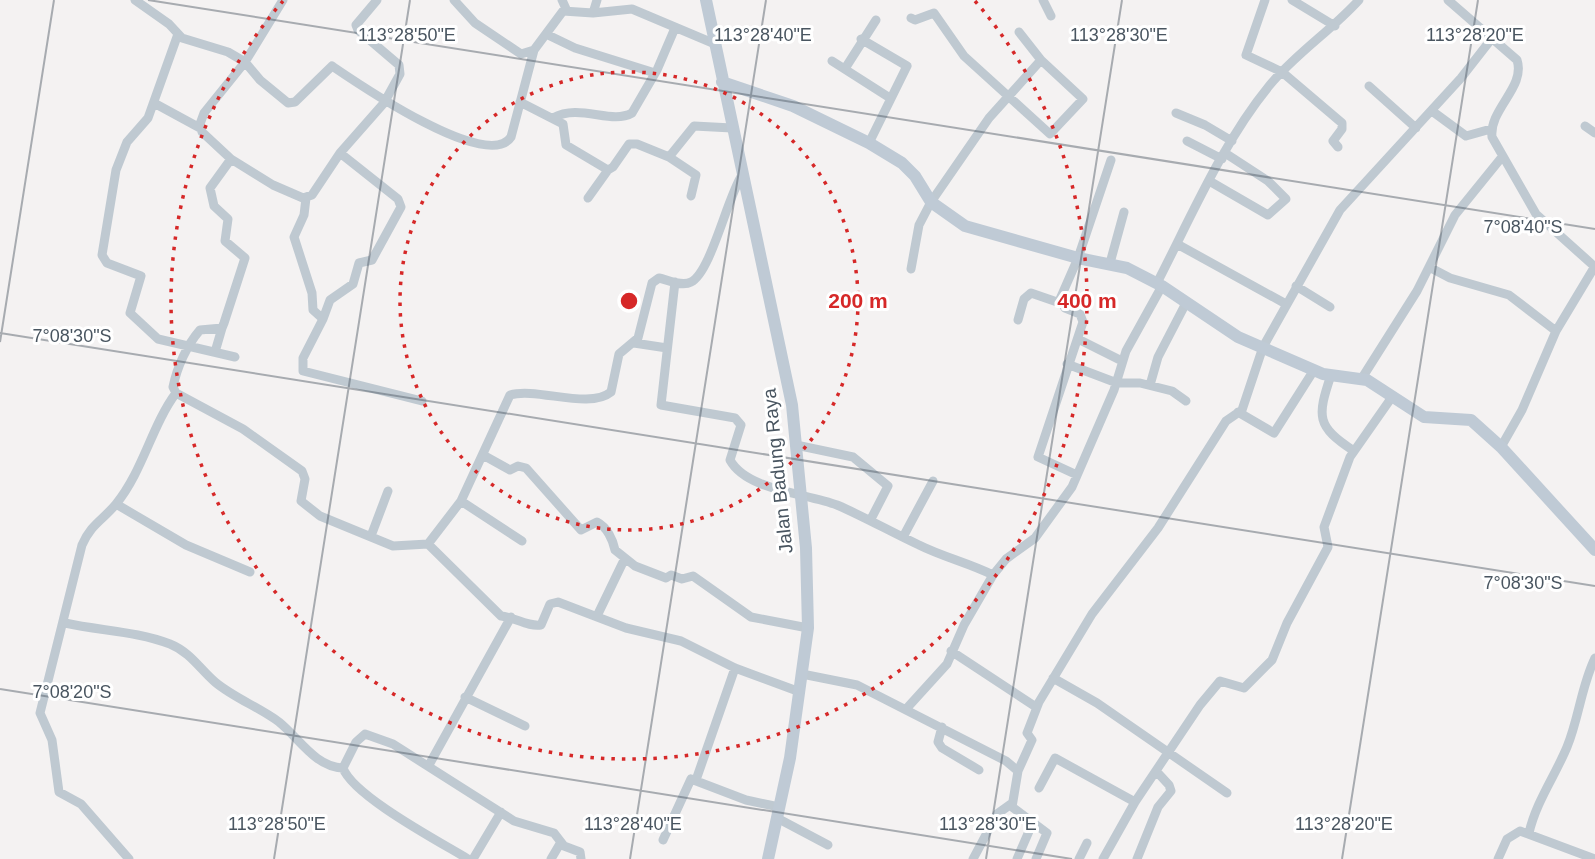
<svg xmlns="http://www.w3.org/2000/svg" width="1595" height="859" viewBox="0 0 1595 859" font-family="Arial,sans-serif">
  <rect width="100%" height="100%" fill="#f4f2f2"/>
  <g fill="none" stroke-linecap="round" stroke-linejoin="round">
    <path stroke="#bfc9d1" stroke-width="9" d="M 135,0 L 169,24 L 182,38 L 228,52 L 245,62 L 260,80 L 288,103 L 295,102 L 332,66 C 357,83 488,173 511,137 L 534,50
      M 454,0 L 475,23 L 521,54 L 534,50 L 563,11 L 593,13 L 632,9 L 715,44
      M 562,0 L 567,11
      M 1043,0 L 1051,16
      M 1265,0 L 1246,55 L 1282,72 L 1342,123 L 1342,129 L 1333,141 L 1338,147
      M 1292,0 L 1335,26
      M 1448,0 L 1517,60 C 1526,87 1489,109 1492,137 L 1536,214 L 1595,267
      M 593,13 L 597,0
      M 911,18 L 915,20 L 934,13 L 964,56 L 1050,134 L 1083,99 L 1041,60 L 1019,32
      M 178,34 L 148,118 L 127,142 L 116,170 L 102,255 L 107,263 L 141,276 L 130,313 L 158,339 L 235,357
      M 546,34 L 575,48 L 655,73
      M 861,39 L 907,66 L 869,143
      M 832,61 L 890,98
      M 846,67 L 876,20
      M 1369,86 L 1416,128
      M 520,102 L 563,124 L 566,145 L 608,170 L 613,167 L 629,144 L 637,144 L 669,157 L 694,126 L 732,128
      M 154,103 L 200,128
      M 1432,111 L 1466,136 L 1491,129
      M 1176,113 L 1205,125 L 1232,141
      M 553,118 C 580,103 611,125 632,113 L 657,70 L 675,28
      M 1585,126 L 1595,133
      M 1187,141 L 1222,159
      M 669,157 L 696,175 L 691,196
      M 231,159 L 202,132 L 200,124 L 204,113 L 245,62 L 283,0
      M 1211,182 L 1268,215 L 1286,199 L 1268,181 L 1225,153
      M 306,198 L 304,215 L 294,237 L 312,293 L 313,310 L 323,319 L 303,358 L 303,371 L 422,401
      M 588,198 L 608,170
      M 1177,244 L 1286,304
      M 1110,263 L 1124,212
      M 1429,267 L 1450,278 L 1509,295 L 1556,331
      M 911,269 L 919,225 L 931,202 L 989,118 L 1041,60
      M 675,282 L 661,405 L 735,418 L 741,425 L 730,460 C 747,491 807,493 837,505 C 865,517 891,532 919,545 C 943,557 969,563 993,575
      M 1157,283 C 1190,219 1223,142 1269,86 C 1295,54 1331,31 1359,0
      M 1296,286 L 1330,307
      M 323,319 L 330,300 L 353,284 L 359,263 L 372,260 L 401,207 L 398,199 L 340,153
      M 1018,320 L 1024,299 L 1031,293 L 1060,303
      M 1078,339 L 1122,361
      M 634,343 L 667,348
      M 215,352 L 222,328
      M 1067,364 L 1117,383 L 1140,383 L 1172,391 L 1186,401
      M 1331,375 C 1317,417 1316,426 1354,451
      M 1362,378 L 1417,291 L 1455,215 L 1502,157
      M 1150,385 L 1158,357 L 1186,303
      M 176,393 L 243,429 L 302,471 L 305,479 L 301,501 L 320,516 L 393,546 L 428,544 L 461,501 L 510,395 C 537,387 589,410 611,392 L 619,354 L 638,338 L 652,283 L 659,278 C 668,280 682,287 691,282 C 711,272 727,198 742,175
      M 1238,412 L 1274,433 L 1314,370
      M 796,445 L 853,457 L 888,486 L 871,519
      M 1501,447 L 1522,410 L 1556,331 L 1595,266
      M 483,455 L 510,470 L 518,466 L 526,468 L 581,530 L 597,522 C 607,527 613,540 615,550 L 635,566 L 666,578 L 671,575 L 682,579 L 693,576 L 751,617 L 808,628
      M 1077,475 L 1038,457 L 1083,322 L 1080,314 L 1065,308 L 1060,299 L 1078,258 L 1111,160
      M 461,501 L 522,541
      M 116,504 L 186,545 L 250,572
      M 371,536 L 388,491
      M 903,537 L 933,481
      M 428,544 L 501,616 C 514,617 528,627 541,625 L 550,604 L 558,602 L 626,628 L 681,641 L 735,668 L 800,692
      M 597,616 L 625,558
      M 65,623 C 101,631 136,631 170,644 C 190,652 200,669 215,682 C 234,698 259,707 279,722 C 299,738 315,767 343,768 L 356,742 L 365,734 L 393,744 L 514,821 L 554,833 L 564,846 L 580,852 L 581,859
      M 951,651 L 1036,707
      M 802,674 L 857,685 L 1006,761 L 1018,771 L 1012,807 L 1047,833 L 1036,859
      M 1053,678 L 1097,703 L 1227,793
      M 465,697 L 525,726
      M 907,708 L 947,664 L 964,625 L 993,575 L 1006,559 L 1035,538 L 1072,487 L 1114,390 L 1126,351 L 1162,286
      M 942,727 L 938,742 L 942,748 L 979,770
      M 429,765 L 511,617
      M 343,768 C 353,796 440,842 468,859
      M 1018,771 L 1032,740 L 1027,733 L 1039,702 L 1092,614 L 1158,528 L 1226,421 L 1242,410 L 1263,347 L 1340,210 L 1461,78 L 1493,37
      M 696,780 L 735,668
      M 1039,788 L 1055,758 L 1135,802
      M 777,818 L 828,845
      M 1529,833 C 1536,802 1555,776 1567,747 C 1579,718 1581,687 1595,658
      M 663,840 L 691,779 L 746,800 L 779,807
      M 129,859 L 81,804 L 59,792 L 52,740 L 40,713 L 82,545 C 91,524 103,520 116,504 C 143,471 152,425 176,393 L 173,387 C 177,367 187,345 200,330 L 222,328 L 224,323 L 245,258 L 225,241 L 228,219 L 214,206 L 210,188 L 231,159 L 273,185 L 303,198 L 312,195 L 340,153 L 384,103 L 400,74 L 399,65 L 358,30 L 356,25 L 377,0
      M 473,859 L 501,812
      M 551,859 L 561,842
      M 973,859 L 997,814 L 1011,804
      M 1017,859 L 1033,822
      M 1079,859 L 1087,843
      M 1103,859 L 1135,802 L 1200,705 L 1220,681 L 1244,688 L 1272,660 L 1287,623 L 1328,547 L 1324,527 L 1350,457 L 1392,397
      M 1137,859 L 1158,807 L 1171,791 L 1169,785 L 1157,772
      M 1498,859 L 1507,839 L 1520,831 L 1595,859"/>
    <path stroke="#bfcad5" stroke-width="12" d="M 706,0 L 792,405 L 806,548 L 808,628 L 790,758 L 768,859
      M 722,82 L 793,106 L 869,143 L 902,163 L 915,176 L 931,202 L 965,226 L 1078,258 L 1127,268 L 1162,286 L 1238,337 L 1323,374 L 1367,380 L 1424,417 L 1471,420 L 1501,447 L 1595,550"/>
  </g>
  <path fill="none" stroke="#495560" stroke-width="2" stroke-opacity="0.45" d="M 148,0 L 1595,229M 0,333 L 1595,586M 0,342 L 54,0M 0,689 L 1072,859M 274,859 L 410,0M 630,859 L 766,0M 986,859 L 1122,0M 1342,859 L 1478,0"/>
  <g fill="none" stroke="#d62828" stroke-width="3.5" stroke-dasharray="3.5 7">
    <circle cx="629" cy="301" r="229"/>
    <path d="M975 1A458 458 0 1 1 283 1"/>
  </g>
  <g text-anchor="middle" stroke-width="6" stroke-linejoin="round" paint-order="stroke">
    <g font-size="19" fill="#495560" stroke="#fff">
      <text transform="translate(777 471) rotate(-96)" y="7">Jalan Badung Raya</text>
    </g>
  </g>
  <g font-size="18" text-anchor="middle" fill="#495560" stroke="#fff" stroke-width="6" stroke-linejoin="round" paint-order="stroke">
    <text x="407" y="41">113°28'50"E</text>
    <text x="763" y="41">113°28'40"E</text>
    <text x="1119" y="41">113°28'30"E</text>
    <text x="1475" y="41">113°28'20"E</text>
    <text x="1523" y="233">7°08'40"S</text>
    <text x="72" y="342">7°08'30"S</text>
    <text x="1523" y="589">7°08'30"S</text>
    <text x="72" y="698">7°08'20"S</text>
    <text x="277" y="830">113°28'50"E</text>
    <text x="633" y="830">113°28'40"E</text>
    <text x="988" y="830">113°28'30"E</text>
    <text x="1344" y="830">113°28'20"E</text>
  </g>
  <circle cx="629" cy="301" r="10" fill="#d62828" stroke="#fff" stroke-width="3.5"/>
  <g font-size="21" text-anchor="middle" font-weight="bold" fill="#d62828" stroke="#fff" stroke-width="6" stroke-linejoin="round" paint-order="stroke">
    <text x="858" y="308">200 m</text>
    <text x="1087" y="308">400 m</text>
  </g>
</svg>
